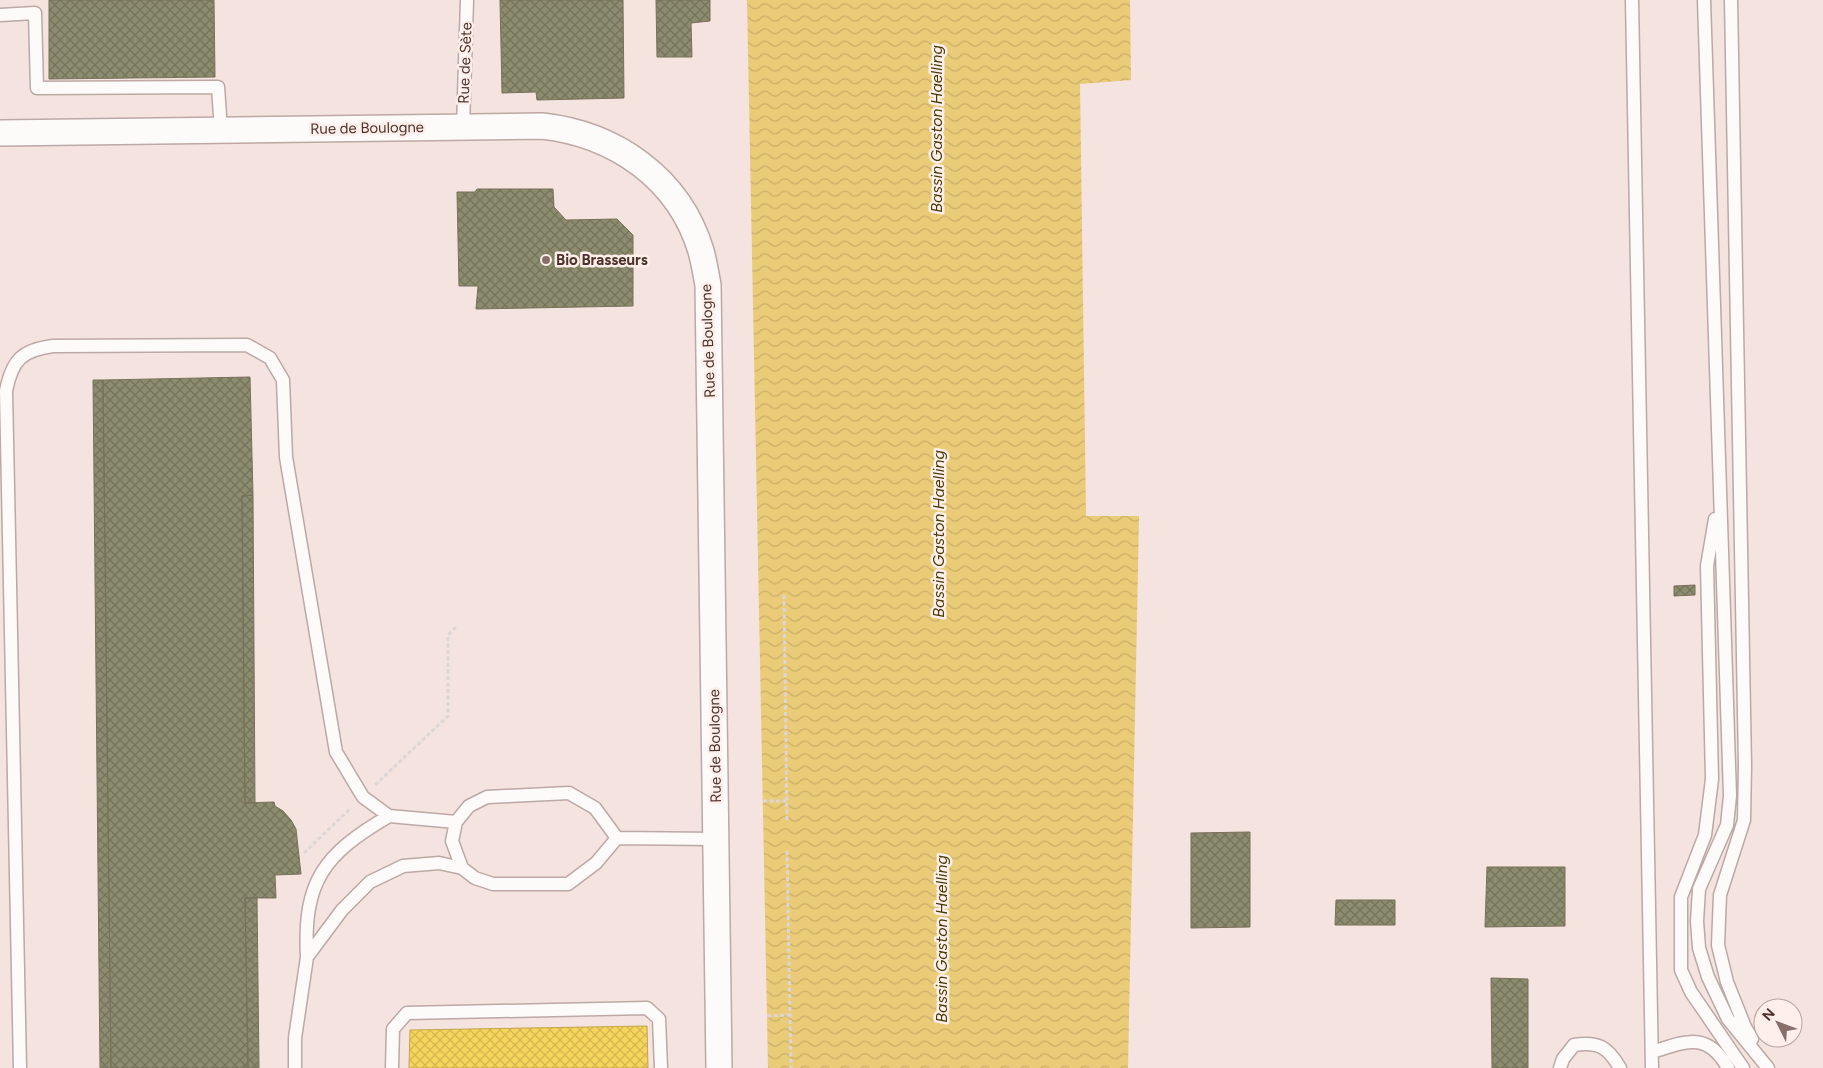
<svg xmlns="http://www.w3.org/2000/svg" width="1823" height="1068" viewBox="0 0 1823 1068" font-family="Figtree,sans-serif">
  <defs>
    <pattern id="water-waves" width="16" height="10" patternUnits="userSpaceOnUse" patternTransform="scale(1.25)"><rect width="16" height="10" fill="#eacb77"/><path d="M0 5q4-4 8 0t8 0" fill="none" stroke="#caaf67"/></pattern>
    <pattern id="homes-cross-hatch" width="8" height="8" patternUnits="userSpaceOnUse" patternTransform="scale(1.25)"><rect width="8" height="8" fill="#f6d55c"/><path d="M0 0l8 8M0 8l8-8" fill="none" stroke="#d5b750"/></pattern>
    <pattern id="industry-cross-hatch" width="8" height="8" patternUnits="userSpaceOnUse" patternTransform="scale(1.25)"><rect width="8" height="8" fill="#8c8c6e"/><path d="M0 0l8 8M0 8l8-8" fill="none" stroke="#75735b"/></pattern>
  </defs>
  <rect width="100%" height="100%" fill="#f4e3df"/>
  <path fill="url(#water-waves)" d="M 747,0 L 1130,0 L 1131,80 L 1080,84 L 1086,516 L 1139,516 L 1128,1068 L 768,1068 Z"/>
  <path fill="url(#homes-cross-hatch)" stroke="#c4a44d" d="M 647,1026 L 648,1068 L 409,1068 L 410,1030 Z"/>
  <path fill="url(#industry-cross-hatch)" stroke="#79715a" d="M 49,0 L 214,0 L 215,77 L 49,79 Z
    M 500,0 L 623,0 L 624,98 L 537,100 L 536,92 L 502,93 Z
    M 656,0 L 710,0 L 710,21 L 691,23 L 692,57 L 657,57 Z
    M 477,189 L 553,189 L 554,207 L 566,220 L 617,219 L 633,235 L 633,306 L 476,309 L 478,286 L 459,286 L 457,192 L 475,192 Z
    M 250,377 L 253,495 L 242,496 L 245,803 L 274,802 L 275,806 L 283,811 L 291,820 L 296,829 L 301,874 L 275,875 L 276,898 L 245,898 L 248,1068 L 111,1068 L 103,380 Z
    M 93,380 L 103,380 L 111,1068 L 100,1068 Z
    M 253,495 L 255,803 L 245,803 L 242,496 Z
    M 1695,585 L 1695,595 L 1674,596 L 1674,586 Z
    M 1250,832 L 1250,927 L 1191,928 L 1191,833 Z
    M 1487,867 L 1565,867 L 1565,926 L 1485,927 Z
    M 245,898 L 257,898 L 259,1068 L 248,1068 Z
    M 1336,900 L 1395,900 L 1395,925 L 1335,925 Z
    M 1491,978 L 1528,979 L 1528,1068 L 1492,1068 Z"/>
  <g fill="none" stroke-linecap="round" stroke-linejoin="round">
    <g stroke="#bca8a4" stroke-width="15">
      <path id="lane" d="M 1632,0 L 1652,1068
        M 1704,0 L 1730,796 L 1727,825 L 1699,889 L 1697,921 L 1699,948 L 1708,977 L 1728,1019 L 1768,1068
        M 1731,0 L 1745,766 L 1744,820 L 1720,895 L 1718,945 L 1727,982 L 1745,1027 L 1752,1039
        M 0,15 L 35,13 L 37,88 L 218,87 L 221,130
        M 463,127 L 467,0
        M 1715,519 L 1707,566 L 1712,779 L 1705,835 L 1681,897 L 1681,970 L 1691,992 L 1743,1068
        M 569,793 L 595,808 L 617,838 L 596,863 L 568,884 L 493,884 L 475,878 L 462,868 L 452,841 L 456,822 L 469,806 L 487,797 Z
        M 617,838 L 716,839
        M 307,957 C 303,881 324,854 389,816
        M 1652,1052 C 1685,1042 1707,1030 1728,1068
        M 20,1068 L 6,391 C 12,360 22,350 53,346 L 247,345 L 270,358 L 283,380 L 286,457 L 336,752 L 363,797 L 389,816 L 456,822
        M 295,1068 L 295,1038 L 307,957 L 342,910 L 370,882 L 403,866 L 439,863 L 462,868
        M 392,1068 L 393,1029 L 407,1013 L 647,1008 L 659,1019 L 661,1068
        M 1560,1068 L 1563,1059 L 1574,1045 C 1598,1041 1608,1047 1620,1068"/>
    </g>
    <g stroke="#bca8a4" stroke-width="28">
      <path id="street" d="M 0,133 L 542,126 C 615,134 679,178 701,251 C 704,262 706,274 708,285 L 719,1068"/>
    </g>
    <path stroke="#dcd6d6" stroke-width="3" stroke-dasharray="4 2.5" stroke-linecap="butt" d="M 784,595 L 787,822
      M 375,785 L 448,716 L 448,635 L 456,627
      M 763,801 L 786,801
      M 787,851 L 791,1068
      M 304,853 L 351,808
      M 767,1016 L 789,1015"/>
    <use href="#lane" stroke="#fdfbfa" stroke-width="12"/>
    <use href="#street" stroke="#fdfbfa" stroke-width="25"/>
  </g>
  <circle fill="#886f6a" stroke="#feefeb" stroke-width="2" cx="546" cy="260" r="5"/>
  <g text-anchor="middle" stroke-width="5" stroke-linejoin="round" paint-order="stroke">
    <g font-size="15" fill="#4e312b" stroke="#feefeb">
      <text transform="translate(465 63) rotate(-88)" y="5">Rue de Sète</text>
      <text transform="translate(367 128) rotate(-1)" y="5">Rue de Boulogne</text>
      <text transform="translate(708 341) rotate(-92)" y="5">Rue de Boulogne</text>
      <text transform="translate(715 746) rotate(-91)" y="5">Rue de Boulogne</text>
    </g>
    <g font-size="15" font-weight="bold" fill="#4e312b" stroke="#feefeb" text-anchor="start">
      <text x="556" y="265">Bio Brasseurs</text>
    </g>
    <g font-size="16" font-style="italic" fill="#473805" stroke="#feefeb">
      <text transform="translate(936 129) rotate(-90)" y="6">Bassin Gaston Haelling</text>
      <text transform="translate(938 534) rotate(-90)" y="6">Bassin Gaston Haelling</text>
      <text transform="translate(941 939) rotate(-90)" y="6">Bassin Gaston Haelling</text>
    </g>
  </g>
  <g transform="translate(1778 1023) rotate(312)"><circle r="24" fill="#feefeb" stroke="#b8a39e"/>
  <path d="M0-4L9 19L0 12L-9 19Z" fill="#886f6a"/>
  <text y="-8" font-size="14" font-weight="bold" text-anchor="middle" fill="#4e312b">N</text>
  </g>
</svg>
